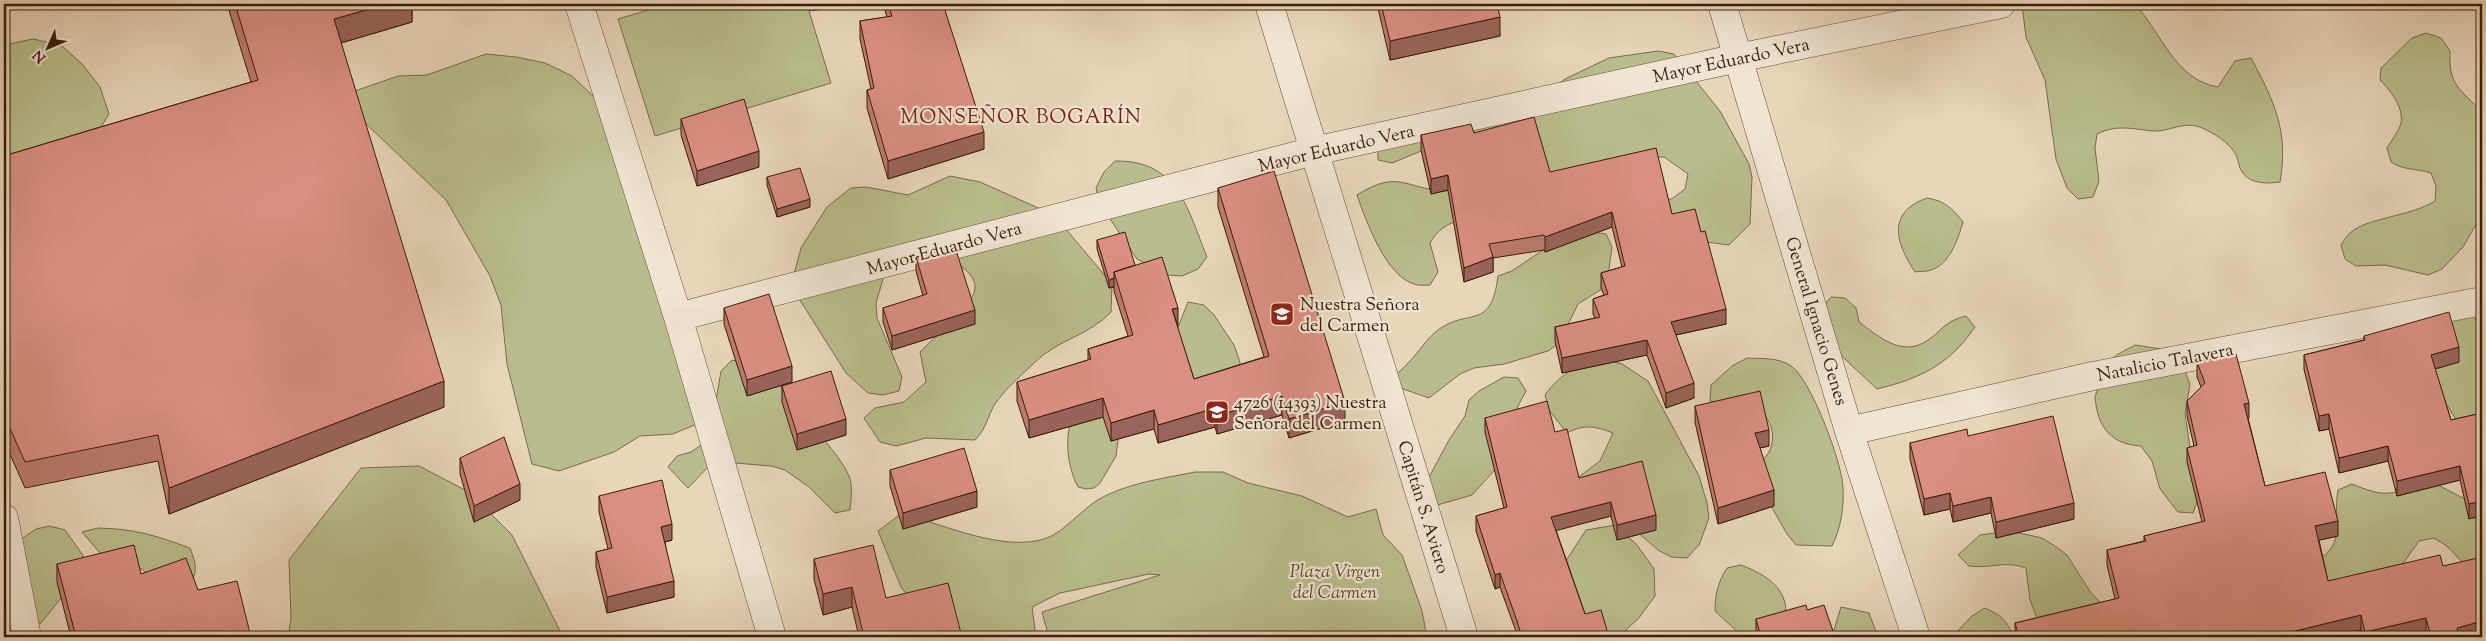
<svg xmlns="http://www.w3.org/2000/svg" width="2486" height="641" viewBox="0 0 2486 641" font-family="'Sorts Mill Goudy',serif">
  <rect width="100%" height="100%" fill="#e8d6ba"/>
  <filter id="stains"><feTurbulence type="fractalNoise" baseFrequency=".004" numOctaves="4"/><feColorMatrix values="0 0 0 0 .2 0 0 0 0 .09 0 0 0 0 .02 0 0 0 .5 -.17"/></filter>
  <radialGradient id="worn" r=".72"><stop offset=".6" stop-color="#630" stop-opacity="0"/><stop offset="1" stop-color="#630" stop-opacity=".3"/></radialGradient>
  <path fill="#b9bd8d" stroke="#7a6c4b" d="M 669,4 L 826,4 L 819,10 L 809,11 L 831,83 L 655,136 L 618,19 Z
    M 2025,4 L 2135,4 C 2161,32 2175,80 2218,87 L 2235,61 L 2251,58 C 2274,101 2289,131 2280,182 C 2265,184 2247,184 2240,168 C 2238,163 2238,158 2235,153 C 2228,142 2214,133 2202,128 C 2184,120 2170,132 2153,131 C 2132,129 2117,124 2097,134 L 2095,148 L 2099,181 L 2093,197 L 2078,199 L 2067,188 L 2056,159 L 2045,80 L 2026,37 L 2022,5 Z
    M 2426,33 L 2441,38 L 2450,51 C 2448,85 2460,89 2482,112 L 2482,214 L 2463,247 L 2442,269 L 2428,275 L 2385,265 L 2356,266 L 2345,259 L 2341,245 C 2344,241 2347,235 2351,232 C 2370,217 2409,217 2435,201 L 2436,186 L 2431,173 C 2416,168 2405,171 2391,162 L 2387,148 C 2391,141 2399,131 2401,123 C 2404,107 2390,90 2380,80 L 2381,68 L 2412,38 Z
    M 33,39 L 61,45 L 83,65 L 100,87 L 109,114 L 91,144 L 4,166 L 4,45 Z
    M 1658,51 L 1674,54 L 1720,111 L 1749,164 L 1752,177 L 1750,224 L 1729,245 L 1699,241 L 1633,215 L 1673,198 L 1685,189 L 1688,174 L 1664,157 L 1634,158 L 1549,177 L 1524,121 L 1528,106 L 1565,79 L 1609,58 Z
    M 486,54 L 516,57 L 545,63 L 572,76 L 616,118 L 699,423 L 673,434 L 640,436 L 614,452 L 559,471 L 532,464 L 507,364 L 501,305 L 490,276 L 446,200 L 361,119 L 355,91 L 398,76 L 427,75 Z
    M 1471,115 L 1498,127 L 1493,214 C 1467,219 1444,218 1430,243 L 1438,272 L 1430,285 C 1425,285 1419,286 1414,284 C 1386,276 1366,221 1357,195 C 1400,168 1405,190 1448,191 L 1433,146 L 1392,163 L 1378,160 L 1378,145 Z
    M 1115,161 C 1178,160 1187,208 1207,257 L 1198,269 L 1182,276 L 1167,275 L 1137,259 L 1100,204 L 1096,188 L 1104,172 Z
    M 950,176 L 980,182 L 1054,215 L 1112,284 L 1111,312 C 1090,335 1057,340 1035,362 C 1022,375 1005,389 995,404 C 987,417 987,428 975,440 L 926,438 L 896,446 L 880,442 L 864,418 L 875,408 L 904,402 L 926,382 L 920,352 C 931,341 943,330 954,319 C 976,296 987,283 955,262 L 885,272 L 876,303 L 877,318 L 902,377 L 899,391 L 883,395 L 868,393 L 846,373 L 796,294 L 793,278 L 801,248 L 827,207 L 851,188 L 866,187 L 908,195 Z
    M 1927,198 C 1945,201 1952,208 1963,222 C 1958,239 1950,264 1931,270 C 1926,272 1920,271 1915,272 C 1895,242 1887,212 1927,198 Z
    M 1592,232 L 1606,234 L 1612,247 L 1608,276 L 1602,289 L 1578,304 L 1559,343 L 1548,351 L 1504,364 L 1474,368 L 1460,374 L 1429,398 L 1386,383 C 1394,376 1402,370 1409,362 C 1419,352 1427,338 1438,330 C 1469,307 1491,332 1498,276 L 1512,271 L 1549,246 Z
    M 1831,297 L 1845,298 L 1856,308 L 1859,322 C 1879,337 1903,358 1928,340 C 1944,329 1945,321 1966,316 L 1975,327 C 1949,365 1921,378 1877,389 L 1832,347 L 1811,320 Z
    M 1188,302 L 1204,305 L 1214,315 L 1234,345 L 1240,362 L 1240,378 L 1198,390 L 1165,361 Z
    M 2472,315 L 2482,328 L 2482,447 L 2459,424 L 2425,371 L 2442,320 Z
    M 2135,345 L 2168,350 L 2179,357 L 2190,384 L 2185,414 L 2198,499 L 2193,513 L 2178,512 L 2160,489 L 2152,461 L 2141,446 C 2111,444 2098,428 2095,398 C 2095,393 2106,368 2109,362 C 2114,355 2128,349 2135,345 Z
    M 1747,358 C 1762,359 1778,357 1791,366 C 1811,379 1842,463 1843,487 C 1844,507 1841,528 1832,546 L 1796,545 L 1787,534 L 1755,478 C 1757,474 1758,468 1760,463 C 1763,459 1768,455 1770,450 C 1780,424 1759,404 1737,396 L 1724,404 L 1710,401 L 1711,385 L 1732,366 Z
    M 732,360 C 775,370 798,405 823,438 C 832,450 843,462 849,476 C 853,486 851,500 850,510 L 835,513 L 809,487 L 785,470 L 771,466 L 724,462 L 710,465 L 688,488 L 668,467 L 677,456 L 691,452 L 704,443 L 711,431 L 721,371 Z
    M 1607,360 L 1622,364 L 1648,381 L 1699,476 L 1707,503 L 1709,518 L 1699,545 L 1687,558 L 1671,557 L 1658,550 L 1576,479 L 1600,461 L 1613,433 C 1595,426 1584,424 1567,433 L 1549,410 L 1545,395 C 1560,374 1581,361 1607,360 Z
    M 1504,377 L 1518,378 L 1526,391 L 1518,406 L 1509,448 L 1503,461 L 1472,495 L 1434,506 L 1428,479 L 1449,440 L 1465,416 L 1469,400 L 1479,391 Z
    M 1090,388 L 1116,424 L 1118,440 L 1116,456 L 1100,483 L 1094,488 L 1086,489 L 1078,487 C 1068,469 1064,438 1072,419 C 1077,408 1084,398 1090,388 Z
    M 419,466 L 469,492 L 512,535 L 563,637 L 288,637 L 291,618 L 289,560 L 361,468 Z
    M 1195,472 L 1223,472 L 1248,483 L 1302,496 L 1348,517 L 1376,509 L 1383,535 L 1402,555 L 1422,611 L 1427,637 L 1049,637 L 1042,612 L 1160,575 L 1149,574 L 1060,593 L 1032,607 L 1036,637 L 965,637 L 948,624 L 920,612 L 901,587 L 878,531 L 902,513 C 943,525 1006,553 1047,538 C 1063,532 1081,511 1096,501 C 1126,483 1161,479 1195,472 Z
    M 2421,483 L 2436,484 L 2482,508 L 2482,580 L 2480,581 L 2447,546 L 2434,538 L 2419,541 L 2394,576 L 2348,607 L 2307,565 C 2350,548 2332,524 2338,490 L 2352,484 C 2384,497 2389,496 2421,483 Z
    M 1616,525 L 1637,545 L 1654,569 L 1655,596 L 1639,618 L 1618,637 L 1588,633 L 1545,593 L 1586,530 Z
    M 50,526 L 65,530 L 82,554 L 87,566 L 41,623 L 4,636 L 4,551 L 36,529 Z
    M 98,528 C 136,529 154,535 190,548 C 197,566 198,573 187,589 L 162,589 L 142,569 L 100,553 L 82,532 Z
    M 2010,531 L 2042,538 L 2055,546 L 2067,555 L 2091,593 L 2111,613 L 2126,614 L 2139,587 L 2150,576 C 2155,576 2161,575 2165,576 C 2186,583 2212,615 2206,637 L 2044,637 L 2030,600 L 2026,568 C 2005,560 1991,569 1969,566 L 1958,555 L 1980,535 Z
    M 1741,565 C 1767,575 1791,590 1785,621 L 1756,633 L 1741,635 L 1715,611 C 1715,594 1718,582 1727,568 Z
    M 1841,607 L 1869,613 L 1878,637 L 1832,637 Z
    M 1985,608 C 2001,615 2008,621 2013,637 L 1952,637 L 1972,616 Z"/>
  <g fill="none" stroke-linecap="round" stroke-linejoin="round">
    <g stroke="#664a35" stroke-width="29">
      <path id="street" d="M 579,4 L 678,317 L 772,637
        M 1269,4 L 1464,637
        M 1722,4 L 1849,431 L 1916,637
        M 678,317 L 1314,151 L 1738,58 L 2001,4
        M 1849,431 L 2093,376 L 2482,301
        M 4,518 L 27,637"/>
    </g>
    <use href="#street" stroke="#f0e4d2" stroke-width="28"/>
  </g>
  <path fill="#bc7b70" stroke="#3b1c09" d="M 227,4 L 412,4 L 412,22 L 341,43 L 444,407 L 169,514 L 158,461 L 25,488 L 4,441 L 4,156 L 251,82 Z
    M 883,4 L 943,4 L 984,149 L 888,179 L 867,108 L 867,90 L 871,89 L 860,39 L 860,21 L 887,17 Z
    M 1377,4 L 1497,4 L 1500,36 L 1390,60 Z
    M 681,119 L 759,167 L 697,186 L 681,135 Z
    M 1474,133 L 1550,172 L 1672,214 L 1701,232 L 1726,324 L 1676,335 L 1694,398 L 1666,408 L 1647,355 L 1562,373 L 1555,341 L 1555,327 L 1595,318 L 1593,314 L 1593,299 L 1604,295 L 1601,288 L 1601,273 L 1622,267 L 1612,227 L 1545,252 L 1544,250 L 1493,258 L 1493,272 L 1464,282 L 1448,190 L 1431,194 L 1421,150 L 1421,135 Z
    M 767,177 L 810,207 L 777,217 L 767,185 Z
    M 1218,188 L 1345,421 L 1289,438 L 1282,415 L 1217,434 L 1215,427 L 1158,443 L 1154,429 L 1111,441 L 1103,417 L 1029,438 L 1017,401 L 1017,382 L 1088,360 L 1088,349 L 1128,336 L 1114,291 L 1114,287 L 1109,288 L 1097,249 L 1097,240 L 1135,265 L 1177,327 L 1194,379 L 1264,357 L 1218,207 Z
    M 916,257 L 975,324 L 892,350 L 883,322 L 883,308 L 923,296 L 916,271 Z
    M 724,308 L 792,382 L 747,396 L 724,324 Z
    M 2364,336 L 2459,362 L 2435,369 L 2451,420 L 2482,413 L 2469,519 L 2460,480 L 2397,496 L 2388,461 L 2339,473 L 2329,429 L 2319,431 L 2304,369 L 2304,355 L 2364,340 Z
    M 2197,362 L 2249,418 L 2248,418 L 2265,486 L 2338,536 L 2319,540 L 2328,581 L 2443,566 L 2482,636 L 2478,637 L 2427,637 L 2426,632 L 2406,637 L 2362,637 L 2361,630 L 2330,637 L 2015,637 L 2015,623 L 2115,599 L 2107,565 L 2107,550 L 2144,541 L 2144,536 L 2202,522 L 2187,462 L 2187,448 L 2194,446 L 2187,416 L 2187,401 L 2201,387 L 2197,377 Z
    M 782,386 L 846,435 L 797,450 L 782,402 Z
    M 1695,406 L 1769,446 L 1760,448 L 1774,506 L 1718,524 L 1695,422 Z
    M 1485,418 L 1555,432 L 1579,478 L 1656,530 L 1617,540 L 1611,516 L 1556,530 L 1585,614 L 1609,637 L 1518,637 L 1500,587 L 1495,589 L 1476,531 L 1476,516 L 1504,508 L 1485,432 Z
    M 1968,436 L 2074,519 L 1996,538 L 1991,513 L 1953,522 L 1950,509 L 1924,515 L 1910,459 L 1910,443 Z
    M 460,458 L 520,500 L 474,522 L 460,474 Z
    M 890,470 L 977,507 L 903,529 L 890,486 Z
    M 599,496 L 672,540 L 665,542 L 674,597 L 607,613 L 596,567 L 596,552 L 608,549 L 599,512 Z
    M 814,559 L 886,598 L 962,637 L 859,637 L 852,607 L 823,615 L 814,579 Z
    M 57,564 L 141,574 L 198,590 L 251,637 L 71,637 L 57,582 Z
    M 1807,610 L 1835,637 L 1757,637 L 1756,633 L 1756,619 Z"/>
  <path fill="#99645b" stroke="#3b1c09" d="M 387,4 L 412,4 L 412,22 L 334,45 L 334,19 Z
    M 1500,17 L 1500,36 L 1390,60 L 1390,41 Z
    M 984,132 L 984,149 L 888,179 L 888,161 Z
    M 759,151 L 759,167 L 697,186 L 697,171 Z
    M 1448,175 L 1448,190 L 1431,194 L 1431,179 Z
    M 810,199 L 810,207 L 777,217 L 777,209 Z
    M 1612,212 L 1612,227 L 1545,252 L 1545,237 Z
    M 1493,257 L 1493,272 L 1464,282 L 1464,268 Z
    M 1114,278 L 1114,287 L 1109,288 L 1109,280 Z
    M 1178,308 L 1178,326 L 1172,309 Z
    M 1726,309 L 1726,324 L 1671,336 L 1671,322 Z
    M 975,310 L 975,324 L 892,350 L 892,336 Z
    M 1647,340 L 1647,355 L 1562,373 L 1562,358 Z
    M 2459,347 L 2459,362 L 2431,370 L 2431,355 Z
    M 792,366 L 792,382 L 747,396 L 747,380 Z
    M 444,381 L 444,407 L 169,514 L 169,488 Z
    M 1694,383 L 1694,398 L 1666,408 L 1666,393 Z
    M 1282,396 L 1282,415 L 1217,434 L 1217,416 Z
    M 1103,398 L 1103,417 L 1029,438 L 1029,420 Z
    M 1345,402 L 1345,421 L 1289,438 L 1289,419 Z
    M 2249,403 L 2249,418 L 2244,419 L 2244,404 Z
    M 1215,408 L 1215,427 L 1158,443 L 1158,425 Z
    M 1154,410 L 1154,429 L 1111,441 L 1111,423 Z
    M 2329,414 L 2329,429 L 2319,431 L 2319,416 Z
    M 846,419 L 846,435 L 797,450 L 797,434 Z
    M 1769,430 L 1769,446 L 1755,449 L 1755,433 Z
    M 2388,446 L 2388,461 L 2339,473 L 2339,458 Z
    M 2460,466 L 2460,480 L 2397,496 L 2397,481 Z
    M 520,484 L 520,500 L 474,522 L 474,506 Z
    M 1774,490 L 1774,506 L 1718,524 L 1718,508 Z
    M 977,491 L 977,507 L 903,529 L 903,513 Z
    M 1950,493 L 1950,509 L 1924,515 L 1924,499 Z
    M 1991,497 L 1991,513 L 1953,522 L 1953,506 Z
    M 2482,501 L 2482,516 L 2469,519 L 2469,504 Z
    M 1611,502 L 1611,516 L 1551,532 L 1551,517 Z
    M 2074,503 L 2074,519 L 1996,538 L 1996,522 Z
    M 1656,515 L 1656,530 L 1617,540 L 1617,525 Z
    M 2338,521 L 2338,536 L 2315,541 L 2315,526 Z
    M 672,524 L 672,540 L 661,543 L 661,527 Z
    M 1500,573 L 1500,587 L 1495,589 L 1495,575 Z
    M 674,581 L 674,597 L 607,613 L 607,597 Z
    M 852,587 L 852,607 L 823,615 L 823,594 Z
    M 2361,615 L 2361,630 L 2330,637 L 2283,637 L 2283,634 Z
    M 2426,618 L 2426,632 L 2406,637 L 2365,637 L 2365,632 Z
    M 2482,621 L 2482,636 L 2478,637 L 2451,637 L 2457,628 Z"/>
  <path fill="#db8f82" stroke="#3b1c09" d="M 235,4 L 387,4 L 334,19 L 444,381 L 169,488 L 158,435 L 25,462 L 4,415 L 4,156 L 258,80 Z
    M 888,4 L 943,4 L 984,132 L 888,161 L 867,90 L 874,88 L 860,21 L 892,16 Z
    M 1381,4 L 1497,4 L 1500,17 L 1390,41 Z
    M 744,99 L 759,151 L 697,171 L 681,119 Z
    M 1534,117 L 1550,172 L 1656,148 L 1672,214 L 1695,209 L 1701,232 L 1705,231 L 1726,309 L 1671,322 L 1694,383 L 1666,393 L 1647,340 L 1562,358 L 1555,327 L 1600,317 L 1593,299 L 1608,294 L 1601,273 L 1625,266 L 1612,212 L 1545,237 L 1544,235 L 1489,244 L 1493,257 L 1464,268 L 1448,175 L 1431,179 L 1421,135 L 1471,124 L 1474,133 Z
    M 800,168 L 810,199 L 777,209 L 767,177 Z
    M 1274,171 L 1345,402 L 1289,419 L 1282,396 L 1217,416 L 1215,408 L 1158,425 L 1154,410 L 1111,423 L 1103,398 L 1029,420 L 1017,382 L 1091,359 L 1088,349 L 1133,335 L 1114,272 L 1162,257 L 1178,308 L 1172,309 L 1194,379 L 1269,356 L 1218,188 Z
    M 1125,232 L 1135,265 L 1114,272 L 1114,278 L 1109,280 L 1097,240 Z
    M 955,247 L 975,310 L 892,336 L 883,308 L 927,294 L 916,257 Z
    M 769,294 L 792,366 L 747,380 L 724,308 Z
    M 2449,312 L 2459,347 L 2431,355 L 2451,420 L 2482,413 L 2482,501 L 2469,504 L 2460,466 L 2397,481 L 2388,446 L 2339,458 L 2329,414 L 2319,416 L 2304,355 L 2365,340 L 2364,336 Z
    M 2236,354 L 2249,403 L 2244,404 L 2265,486 L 2325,472 L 2338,521 L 2315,526 L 2328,581 L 2440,555 L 2443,566 L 2482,557 L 2482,621 L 2457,628 L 2459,635 L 2451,637 L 2431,637 L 2426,618 L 2365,632 L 2361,615 L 2283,634 L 2284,637 L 2019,637 L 2015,623 L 2119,598 L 2107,550 L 2146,541 L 2144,536 L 2205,521 L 2187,448 L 2197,445 L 2187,401 L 2205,383 L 2197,362 Z
    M 831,371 L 846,419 L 797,434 L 782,386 Z
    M 1760,391 L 1769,430 L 1755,433 L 1774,490 L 1718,508 L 1695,406 Z
    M 1547,401 L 1555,432 L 1567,429 L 1579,478 L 1642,461 L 1656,515 L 1617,525 L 1611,502 L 1551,517 L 1585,614 L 1601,610 L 1609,637 L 1522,637 L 1517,621 L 1500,573 L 1495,575 L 1476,516 L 1507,507 L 1485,418 Z
    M 2053,416 L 2074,503 L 1996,522 L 1991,497 L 1953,506 L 1950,493 L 1924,499 L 1910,443 L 1967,429 L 1968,436 Z
    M 504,437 L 520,484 L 474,506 L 460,458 Z
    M 964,448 L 977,491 L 903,513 L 890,470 Z
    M 662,480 L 672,524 L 661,527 L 674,581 L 607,597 L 596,552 L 612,548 L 599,496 Z
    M 134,545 L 141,574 L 186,558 L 198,590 L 237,581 L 251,637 L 76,637 L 57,564 Z
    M 873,545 L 886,598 L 948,583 L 962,637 L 864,637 L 852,587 L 823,594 L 814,559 Z
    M 1806,605 L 1807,610 L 1824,605 L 1835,637 L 1761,637 L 1756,619 Z"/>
  <defs>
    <g id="school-square" transform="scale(1.25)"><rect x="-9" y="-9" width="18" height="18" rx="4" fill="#8f2418" stroke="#f0e4d2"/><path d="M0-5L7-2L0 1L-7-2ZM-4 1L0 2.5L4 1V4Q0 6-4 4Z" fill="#fff"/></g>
  </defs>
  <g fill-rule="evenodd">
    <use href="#school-square" x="1282" y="314"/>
    <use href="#school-square" x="1217" y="412"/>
  </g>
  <g text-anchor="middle" stroke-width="4.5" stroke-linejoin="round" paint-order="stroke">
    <g font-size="18" fill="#3b1c09" stroke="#f0e4d2">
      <text transform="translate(1731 60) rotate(-12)" y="6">Mayor Eduardo Vera</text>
      <text transform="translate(1336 148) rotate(-13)" y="6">Mayor Eduardo Vera</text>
      <text transform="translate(944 248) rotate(-15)" y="6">Mayor Eduardo Vera</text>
      <text transform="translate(1817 321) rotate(73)" y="6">General Ignacio Genes</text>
      <text transform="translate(2165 362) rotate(-11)" y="6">Natalicio Talavera</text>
      <text transform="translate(1424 507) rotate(73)" y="6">Capitán S. Aviero</text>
    </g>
    <g font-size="18" fill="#3b1c09" stroke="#f0e4d2" text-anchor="start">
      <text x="1300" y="310">Nuestra Señora<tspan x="1300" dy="21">del Carmen</tspan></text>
      <text x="1234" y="408">4726 (14393) Nuestra<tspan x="1234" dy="21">Señora del Carmen</tspan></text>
    </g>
    <g font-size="18" font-style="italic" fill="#5a442a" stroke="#f0e4d2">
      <text x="1335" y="577">Plaza Virgen<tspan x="1335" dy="21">del Carmen</tspan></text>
    </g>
    <g font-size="20" letter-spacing="1" fill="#7a1f14" stroke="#f0e4d2">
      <text x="1021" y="123">MONSEÑOR BOGARÍN</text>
    </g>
  </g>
  <rect width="2486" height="641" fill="none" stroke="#e8d6ba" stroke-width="20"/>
  <rect x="5" y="5" width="2476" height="631" fill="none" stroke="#3b1c09" stroke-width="2.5"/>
  <rect x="10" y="10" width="2466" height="621" fill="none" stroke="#3b1c09"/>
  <g transform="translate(48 48) rotate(225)" stroke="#f0e4d2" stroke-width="4" paint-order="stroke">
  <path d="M0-4L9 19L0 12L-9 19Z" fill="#3b1c09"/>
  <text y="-8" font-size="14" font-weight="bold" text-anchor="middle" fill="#3b1c09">N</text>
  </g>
  <rect width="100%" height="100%" filter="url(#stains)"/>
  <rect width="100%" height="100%" fill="url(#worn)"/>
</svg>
